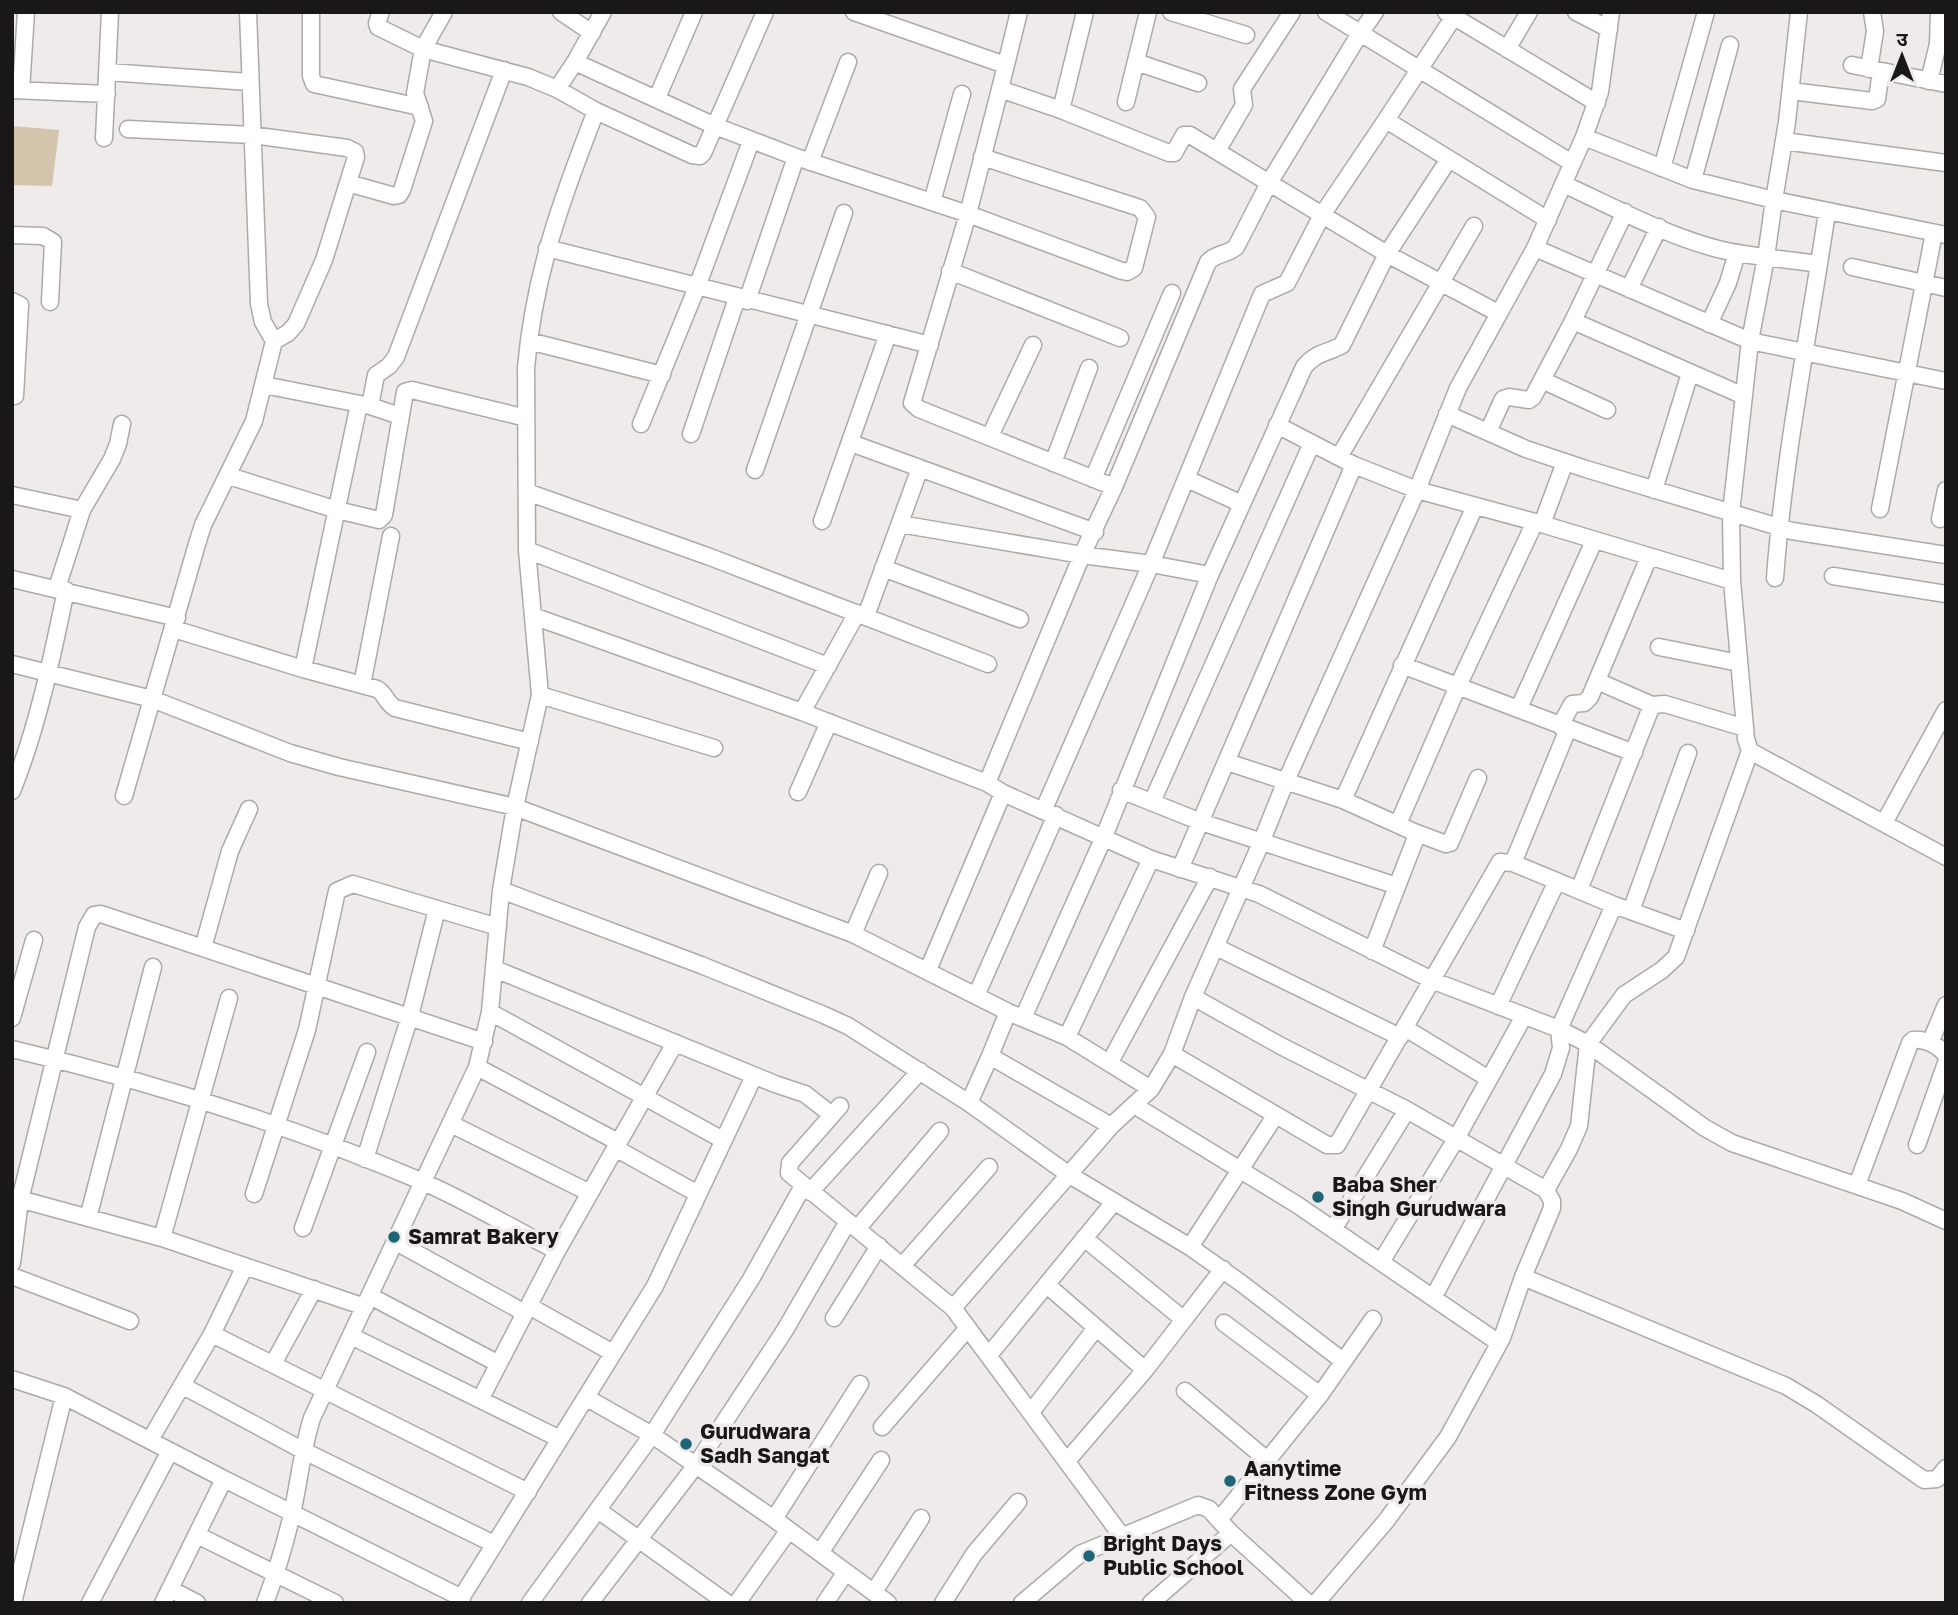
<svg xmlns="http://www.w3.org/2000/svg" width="1958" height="1615" viewBox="0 0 1958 1615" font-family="'Golos Text','Noto Sans Devanagari',sans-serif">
  <rect width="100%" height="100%" fill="#efebeb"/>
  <path fill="#d3c5ac" d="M 12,126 L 59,130 L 52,186 L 12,185 Z"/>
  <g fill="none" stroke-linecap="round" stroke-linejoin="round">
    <g stroke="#ada9a9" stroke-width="19">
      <path id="minor" d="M 248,12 L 259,304 L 263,322 L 274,341
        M 311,12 L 311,76 L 314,84 L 420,107
        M 381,12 L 377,23 L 378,27 L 423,49 L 528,77 L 557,89 L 596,111 L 692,155 L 700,156 L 703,153 L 715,126 L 575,62
        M 561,12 L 592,33
        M 765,12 L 715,126 L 796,157 L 968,214 L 1122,271 L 1127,272 L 1134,268 L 1147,217 L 1140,208 L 982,157
        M 854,12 L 1005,65
        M 1019,12 L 1000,89 L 1061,110 L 1169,153 L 1174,153 L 1184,135 L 1190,135 L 1387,254 L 1498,313
        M 1171,12 L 1246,35
        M 1326,12 L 1572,163
        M 1446,12 L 1597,103
        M 1576,12 L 1609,29
        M 1799,12 L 1787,122 L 1774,200 L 1946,235
        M 1507,49 L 1529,12
        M 1136,62 L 1198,83
        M 1852,65 L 1946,84
        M 1869,69 L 1875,31 L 1872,12
        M 108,72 L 249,82
        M 1929,81 L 1938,44 L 1939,12
        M 557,89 L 575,62 L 603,12
        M 1000,89 L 968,214 L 912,403 L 919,409 L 1114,487
        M 12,90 L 107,94
        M 21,90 L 26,12
        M 1791,91 L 1872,101 L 1877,99 L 1881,71
        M 657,98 L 694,12
        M 1126,102 L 1148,12
        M 1061,110 L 1085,12
        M 1386,120 L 1457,12
        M 1584,137 L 1693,180 L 1774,200 L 1766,257 L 1750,341 L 1946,381
        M 104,138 L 110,12
        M 1784,141 L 1946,163
        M 1217,151 L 1244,105 L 1242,89 L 1292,12
        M 810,162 L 848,62
        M 1662,168 L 1706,12
        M 1693,180 L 1730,45
        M 348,183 L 394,196 L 399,195 L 402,190 L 424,121 L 415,93 L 423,49 L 444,12
        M 1563,184 C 1614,207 1664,235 1718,249 C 1750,257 1786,259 1819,264
        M 932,202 L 962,94
        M 12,235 L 43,236 L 53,242 L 50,302
        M 547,248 L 930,345
        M 1535,248 L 1750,341 L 1731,513 L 1732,581
        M 1852,267 L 1946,288
        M 950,271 L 1120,338
        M 1629,289 L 1659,227
        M 12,301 L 20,305 L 15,396
        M 747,301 L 796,157
        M 1573,321 L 1744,396
        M 1709,324 L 1728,283 L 1737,253
        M 529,341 L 662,375
        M 1542,380 L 1607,410
        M 264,385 L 370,406 L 400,416
        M 370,406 L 376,375 L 389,366 L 396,357 L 504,70
        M 1447,414 L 1526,449 L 1586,469 L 1792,531 L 1946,555
        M 641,424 L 697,287 L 751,141
        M 1277,425 L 1354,465 L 1417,490 L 1535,522 L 1732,581 L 1746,739 L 1750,751 L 1946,857
        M 1488,432 L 1503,399 L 1509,397 L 1529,400 L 1533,397 L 1573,321 L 1625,212
        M 691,434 L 737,298
        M 990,436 L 1033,345
        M 851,443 L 1095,532
        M 1339,457 L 1474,226
        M 1053,463 L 1089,368
        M 755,470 L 844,213
        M 229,476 L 337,510 L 379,520 L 384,515 L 405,392 L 412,390 L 526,418
        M 1093,479 L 1172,293
        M 1187,479 L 1242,504
        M 1654,490 L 1690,373
        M 527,492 L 710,557 L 988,664
        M 12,495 L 82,510
        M 1880,509 L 1934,233
        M 1940,519 L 1946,490
        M 822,521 L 888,334
        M 900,524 L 1082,555 L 1151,564 L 1210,575 L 1304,367 C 1316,352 1326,354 1342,345 L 1387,254 L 1449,159
        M 1542,524 L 1565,462
        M 527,550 L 828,666
        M 883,568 L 1020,619
        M 1833,576 L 1946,594
        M 1775,578 C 1784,455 1809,334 1827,212
        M 12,579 L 177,618
        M 57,588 L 82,510 L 112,459 L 118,444 L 122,424
        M 533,616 L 802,712 L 987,783 L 1003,793 L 1151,859 L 1259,894 L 1434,981 L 1559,1029 L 1588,1044 L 1705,1128 L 1732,1143 L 1902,1201 L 1946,1221
        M 866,616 L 920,468
        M 174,629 L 303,669 L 377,689 C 385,693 386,703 395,708 L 530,742
        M 1659,647 L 1739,663
        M 12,664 L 152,699 L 290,753 L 339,767 L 515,807 L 853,934 L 1008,1012 L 1067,1037 L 1151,1089
        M 1402,665 L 1634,753
        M 303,669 L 359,404
        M 1597,681 L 1652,705
        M 362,685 L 391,536
        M 540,695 L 714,748
        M 1519,708 L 1594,541
        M 802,712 L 857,613
        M 1560,726 L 1572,704 L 1584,703 L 1590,697 L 1649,557
        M 1227,762 L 1343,800 L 1414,832 L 1415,840 L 1372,951
        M 987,783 L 1082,555 L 1114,487 L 1208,262 C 1216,253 1227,255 1236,247 L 1269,183 L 1359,35 L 1375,12
        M 1121,790 L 1201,822 L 1397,886
        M 12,791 C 38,726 52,658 66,590
        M 798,792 L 829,722
        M 124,796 L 197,544 L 203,525 L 254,421 L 274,341 L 288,333 L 296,324 L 324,260 L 356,157 L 355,152 L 347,148 L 252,135 L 128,129
        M 1343,800 L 1475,506
        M 1152,802 L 1312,443
        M 1044,809 L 1151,564 L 1262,294 L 1287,283 L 1322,215 L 1386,120 L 1548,220
        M 1884,823 L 1946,710
        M 1398,824 L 1458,686 L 1535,522
        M 1414,832 L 1446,844 L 1450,843 L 1478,778
        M 1513,863 L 1568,729
        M 1180,869 L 1354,465
        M 501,890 L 701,965 L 824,1015 L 848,1026 L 969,1103 L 1068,1174 L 1190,1247 L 1241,1283 L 1343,1361
        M 1579,890 L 1652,705 L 1665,704 L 1745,728
        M 1631,911 L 1688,753
        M 853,934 L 879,873
        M 1216,947 L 1400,1037
        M 203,948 L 230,851 L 249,809
        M 495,969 L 775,1084 L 805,1094 L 832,1115
        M 928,970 L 1003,793
        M 976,996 L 1056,815
        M 1193,997 L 1281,1046 L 1407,1110 L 1546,1190 L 1552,1201 L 1552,1208 L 1523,1277 L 1502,1338 L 1448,1437 L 1386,1521 L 1316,1603
        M 1498,1006 L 1557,881
        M 490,1012 L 723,1140
        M 12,1018 L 34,940
        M 1023,1018 L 1103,839 L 1210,575
        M 1405,1028 L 1489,1079
        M 1067,1037 L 1151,859
        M 1930,1043 L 1946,1005
        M 12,1049 C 152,1082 289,1125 421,1181 C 467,1201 512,1228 557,1251
        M 1172,1054 L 1193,997 L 1261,843 L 1285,783 L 1417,490 L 1458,388 L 1535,248 L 1584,137 L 1600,92 L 1611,12
        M 990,1056 L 1008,1012
        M 1110,1062 L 1210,877
        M 477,1067 L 618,1142
        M 969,1103 L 990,1056 L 1111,1126
        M 1134,1105 L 1296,1204 L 1499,1343
        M 840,1106 L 790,1163 L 789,1173 L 953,1308 L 1121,1535
        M 451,1124 L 590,1193
        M 1917,1145 L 1946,1063
        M 615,1148 L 698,1194
        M 365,1159 L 410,1016 L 437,909
        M 1857,1185 L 1910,1043 L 1913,1040 C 1925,1038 1939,1046 1946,1055
        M 1546,1190 L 1569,1149 L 1579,1126 L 1588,1044 L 1624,995 L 1662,970 L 1676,957 L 1750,751
        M 810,1192 L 920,1071
        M 254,1194 L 307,1030 L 337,891 L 353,884 L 498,927
        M 12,1197 L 162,1238 L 365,1307
        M 88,1218 L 153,967
        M 303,1228 L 367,1052
        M 1334,1228 L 1407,1110
        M 857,1229 L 940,1131
        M 162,1238 L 229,998
        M 1084,1238 L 1183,1319
        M 396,1242 L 525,1313
        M 1190,1247 L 1275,1116
        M 1381,1262 L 1456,1139 L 1524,1016
        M 12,1263 L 20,1200 L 87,927 L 94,915 L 101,914 L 484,1042
        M 902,1266 L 989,1167
        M 12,1276 L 130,1321
        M 1523,1277 L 1786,1386 L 1816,1404 L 1924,1480 L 1937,1479 L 1946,1468
        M 1047,1285 L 1145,1370
        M 370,1296 L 497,1363
        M 1433,1298 L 1553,1074 L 1561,1048 L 1559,1029 L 1614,905
        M 529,1306 L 613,1353
        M 953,1308 L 1111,1126 L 1151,1089 L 1172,1054 L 1327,1145 L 1337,1145 L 1500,862 L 1513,863 L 1614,905 L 1686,931
        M 834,1318 L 879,1246
        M 1224,1323 L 1320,1395
        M 212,1334 L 528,1492
        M 351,1336 L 560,1439
        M 989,1355 L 1114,1202
        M 273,1364 L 314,1289
        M 12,1379 L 64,1396 L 224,1479 L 462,1598
        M 183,1386 L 302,1450 L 494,1544
        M 1185,1391 L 1267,1460
        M 481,1398 L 557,1251 L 675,1043
        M 587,1398 L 652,1435 L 774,1519 L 888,1603
        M 1031,1412 L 1096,1328
        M 882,1427 L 968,1328
        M 150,1440 L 212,1334 L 245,1266
        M 1067,1461 L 1145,1370 L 1223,1269
        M 598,1510 L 727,1603
        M 774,1519 L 860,1384
        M 1219,1520 L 1320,1395 L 1373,1319
        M 197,1535 L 335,1603
        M 820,1553 L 881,1460
        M 170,1589 L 197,1603
        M 874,1592 L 921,1518
        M 13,1603 L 64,1396
        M 90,1603 L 170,1451
        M 163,1603 L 224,1479
        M 265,1603 C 276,1574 285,1544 292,1514 C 299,1482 302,1450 312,1418 L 477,1067 L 490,1012 L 501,890 L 515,807 L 540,695 L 527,550 L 526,368 C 534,274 562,198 596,111
        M 458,1603 L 655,1286 L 754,1076
        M 530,1603 L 652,1435 L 751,1279 L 803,1186
        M 590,1603 L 696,1465 L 785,1330 L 847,1223
        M 737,1603 L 789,1530
        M 825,1603 L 846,1572
        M 943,1603 L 974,1554 L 1018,1502
        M 1022,1603 L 1080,1554 L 1198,1505 L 1209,1509 L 1231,1533 L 1308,1603
        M 1151,1603 L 1231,1533"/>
    </g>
    <use href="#minor" stroke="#fff" stroke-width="16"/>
  </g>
  <g fill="#206576" stroke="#efebeb" stroke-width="2.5">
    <circle cx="1318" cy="1197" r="7"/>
    <circle cx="394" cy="1237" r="7"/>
    <circle cx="686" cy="1444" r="7"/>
    <circle cx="1230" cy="1481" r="7"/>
    <circle cx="1089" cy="1556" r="7"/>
  </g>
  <g text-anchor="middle" stroke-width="7" stroke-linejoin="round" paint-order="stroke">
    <g font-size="21" font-weight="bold" fill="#191717" stroke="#efebeb" text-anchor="start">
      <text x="1332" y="1192">Baba Sher<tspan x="1332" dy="24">Singh Gurudwara</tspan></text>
      <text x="408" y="1244">Samrat Bakery</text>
      <text x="700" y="1439">Gurudwara<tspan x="700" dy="24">Sadh Sangat</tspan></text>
      <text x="1244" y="1476">Aanytime<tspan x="1244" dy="24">Fitness Zone Gym</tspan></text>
      <text x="1103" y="1551">Bright Days<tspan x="1103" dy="24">Public School</tspan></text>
    </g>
  </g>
  <rect width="1958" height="1615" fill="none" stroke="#191717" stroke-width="28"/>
  <g transform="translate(1902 56)" stroke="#efebeb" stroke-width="5" paint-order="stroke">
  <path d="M0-5L12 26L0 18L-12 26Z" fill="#191717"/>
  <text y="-10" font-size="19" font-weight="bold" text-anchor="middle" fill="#191717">उ</text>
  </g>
</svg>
